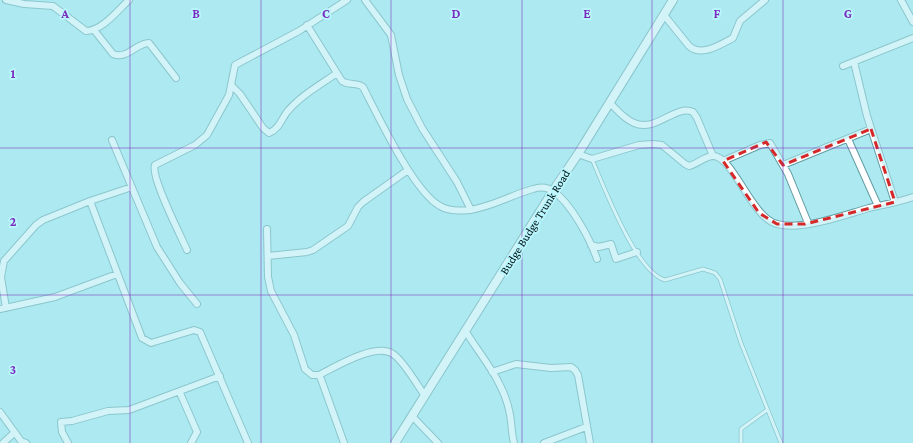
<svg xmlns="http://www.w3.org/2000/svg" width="913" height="443" viewBox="0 0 913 443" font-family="'Crimson Pro',serif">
  <rect width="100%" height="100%" fill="#ade9f0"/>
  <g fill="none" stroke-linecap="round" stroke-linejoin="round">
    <g stroke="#629ca3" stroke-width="4.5">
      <path id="lane" d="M 592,159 C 604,187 636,272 665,280 L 703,269 L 715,273 L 720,279 L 741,343 L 781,443
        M 741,443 L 741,429 L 767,410"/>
    </g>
    <g stroke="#629ca3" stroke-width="8">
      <path id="street" d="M 6,0 L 24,4 L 53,6 L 86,31 C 102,31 118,10 129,0
        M 365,0 L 391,35 L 399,75 L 407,99 L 422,128 L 457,182 L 471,210
        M 901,0 L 913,22
        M 664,15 L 689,46 C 701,57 720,45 733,38 L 740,21 L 765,0
        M 307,25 L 342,81 C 349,86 357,82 363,87 C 378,116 414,192 440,206 C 448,211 460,211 469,210 C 492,207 511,195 533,189 C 539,187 547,187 553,191 C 571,203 590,239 597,259
        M 94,30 L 113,54 C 127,60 136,43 149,43 L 176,78
        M 854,62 L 867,116 L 895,202
        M 843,66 L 913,38
        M 232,86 L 240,94 L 263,128 L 269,133 C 279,129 281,120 287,112 C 300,96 320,85 337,73
        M 610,103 C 617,110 624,119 634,123 C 656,133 675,104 693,112 L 697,118 L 713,156
        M 848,139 L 878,206
        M 112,140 L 157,247 L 180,283 L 197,304
        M 578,154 L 592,159 L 639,145 L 653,144 L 662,145 L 685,164 L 689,166 C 697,164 704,157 712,156 C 732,153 751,218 777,224 C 802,231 844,215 869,208 C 883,205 899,202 913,197
        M 723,161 L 760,145 L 770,143 L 788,174 L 808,223
        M 783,165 L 871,129
        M 90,201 L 142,338 L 151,343 L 194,330 L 200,332 L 248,443
        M 267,229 L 268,277 L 271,291 L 294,335 L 305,369 L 312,375 L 319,375 L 321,379 L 344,443
        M 591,245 L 599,247 L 611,244 L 616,259 L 637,252
        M 187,250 C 181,236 150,176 155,165 L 195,145 L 207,135 L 229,95 L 235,65 L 299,31 L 347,0
        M 268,256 L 307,252 L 313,250 L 348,226 L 358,207 L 363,202 L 408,170
        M 6,308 L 1,277 L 4,261 L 36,225 L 43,220 L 90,201 L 132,187
        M 0,309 L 55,297 L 117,274
        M 466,332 C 481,356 503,381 509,410 C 512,421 511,432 514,443
        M 492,372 L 516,364 L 551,368 L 571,367 L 575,370 L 578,375 L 590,443
        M 319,375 C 335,367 376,342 393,354 C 403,360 418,386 425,396
        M 180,393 L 197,432 L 191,443
        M 0,412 L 21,441 L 26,443
        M 412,416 L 438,443
        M 3,443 L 14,433
        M 68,443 L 62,432 L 61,422 L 72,421 L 108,411 L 129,410 L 220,376
        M 544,443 L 586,427"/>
    </g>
    <g stroke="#629ca3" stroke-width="10">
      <path id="secondary" d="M 395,443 L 553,191 L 578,154 L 673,0"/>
    </g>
    <use href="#lane" stroke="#fff" stroke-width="3"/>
    <use href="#street" stroke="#fff" stroke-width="6"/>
    <use href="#secondary" stroke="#fff" stroke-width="8"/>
  </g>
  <path d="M0 0H913V443H0ZM 871,129 L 895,202 L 805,224 L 777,224 L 759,213 L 723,161 L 766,142 L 783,165 Z" fill="#ade9f0" fill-opacity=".55" fill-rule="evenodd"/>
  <path fill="none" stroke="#d62828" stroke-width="3" stroke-dasharray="8 5" stroke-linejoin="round" d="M 871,129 L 895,202 L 805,224 L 777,224 L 759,213 L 723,161 L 766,142 L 783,165 Z"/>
  <path fill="none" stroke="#7b2cbf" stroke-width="1" stroke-opacity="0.55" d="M 130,0 L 130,443M 261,0 L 261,443M 391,0 L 391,443M 522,0 L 522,443M 652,0 L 652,443M 783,0 L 783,443M 0,148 L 913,148M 0,295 L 913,295"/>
  <g text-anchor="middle" stroke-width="3.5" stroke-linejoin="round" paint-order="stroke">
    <g font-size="12" fill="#001315" stroke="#baf6fe">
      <text transform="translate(535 222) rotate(-58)" y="4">Budge Budge Trunk Road</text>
    </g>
  </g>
  <g font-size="13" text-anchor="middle" font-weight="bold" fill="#7b2cbf" stroke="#baf6fe" stroke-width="3.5" stroke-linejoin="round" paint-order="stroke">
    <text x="65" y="18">A</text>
    <text x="196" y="18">B</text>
    <text x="326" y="18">C</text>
    <text x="456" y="18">D</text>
    <text x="587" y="18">E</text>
    <text x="717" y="18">F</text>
    <text x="848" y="18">G</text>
    <text x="13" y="78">1</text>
    <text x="13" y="226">2</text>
    <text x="13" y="374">3</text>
  </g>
</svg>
